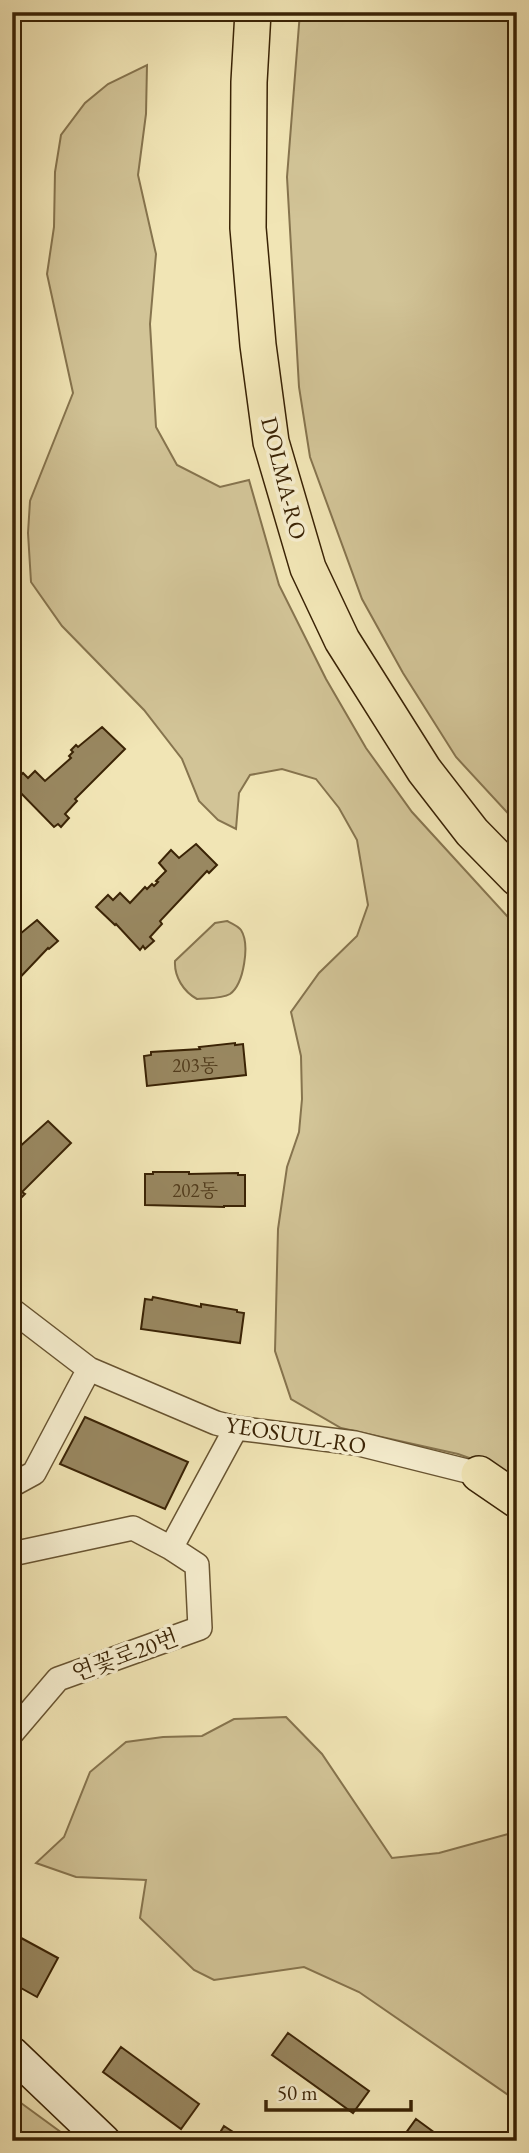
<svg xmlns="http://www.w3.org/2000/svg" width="529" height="2153" viewBox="0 0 529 2153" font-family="'EB Garamond','Noto Serif KR',serif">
  <rect width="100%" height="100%" fill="#f1e5b5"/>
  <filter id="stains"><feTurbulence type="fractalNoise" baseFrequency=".00286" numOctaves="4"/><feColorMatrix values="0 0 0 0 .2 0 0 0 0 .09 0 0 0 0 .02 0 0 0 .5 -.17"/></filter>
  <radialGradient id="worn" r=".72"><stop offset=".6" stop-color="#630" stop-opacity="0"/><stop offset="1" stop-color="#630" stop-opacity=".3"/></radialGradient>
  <path fill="#d2c497" stroke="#86744e" stroke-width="2" d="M 300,12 L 517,12 L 517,823 L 456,757 L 403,673 L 362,599 L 310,457 L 299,387 L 287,177 Z
    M 147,65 L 146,114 L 138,175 L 156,254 L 150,324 L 156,427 L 177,465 L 220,487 L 249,480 L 279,585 L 326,679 L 366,748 L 412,812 L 517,927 L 517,1477 L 506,1471 L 458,1454 L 341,1428 L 291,1399 L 275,1351 L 278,1229 L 287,1167 L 299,1132 L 302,1099 L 301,1056 L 291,1012 L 319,973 L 357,936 L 368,905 L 357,840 L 339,808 L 316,779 L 282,769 L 250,775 L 239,793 L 236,829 L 218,820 L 199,801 L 182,759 L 144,710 L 62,626 L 31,582 L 28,533 L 30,501 L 73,393 L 47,274 L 54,227 L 55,172 L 61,135 L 85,103 L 108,84 Z
    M 227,921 C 231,923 238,926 241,930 C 250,944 244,984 230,994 C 222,999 207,998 197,999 C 184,992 174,977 175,961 L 215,923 Z
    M 286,1717 L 322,1754 L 392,1858 L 439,1853 L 508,1834 L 517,1835 L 517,2101 L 359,1992 L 304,1967 L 214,1980 L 194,1970 L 140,1918 L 146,1880 L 76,1877 L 36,1863 L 64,1837 L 90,1772 L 126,1742 L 163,1737 L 202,1736 L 234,1719 Z
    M 21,2103 L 73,2141 L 20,2141 Z"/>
  <path fill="#998861" stroke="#3a2305" stroke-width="2" d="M 102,727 L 125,749 L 75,799 L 77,801 L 65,814 L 69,818 L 61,827 L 58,824 L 54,827 L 12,784 L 23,773 L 28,778 L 35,771 L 45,781 L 71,758 L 69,756 L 73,752 L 71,750 L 76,745 L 78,747 Z
    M 196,844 L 217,865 L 209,873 L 207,871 L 160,921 L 162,924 L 150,937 L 154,941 L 145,949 L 143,946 L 140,950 L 116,924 L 115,925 L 96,907 L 108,895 L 113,900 L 120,893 L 130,903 L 145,887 L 147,889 L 152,884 L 154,886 L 158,882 L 156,881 L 166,871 L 159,863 L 171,850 L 179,858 Z
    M 37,920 L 58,941 L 49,949 L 48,948 L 12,986 L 12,926 L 20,934 Z
    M 235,1043 L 235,1045 L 243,1044 L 246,1075 L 147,1086 L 144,1056 L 151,1055 L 151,1052 L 200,1049 L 199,1047 Z
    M 48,1121 L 71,1143 L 22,1192 L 25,1194 L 16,1203 L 12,1201 L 12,1157 L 18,1151 L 16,1150 Z
    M 153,1172 L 189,1172 L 189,1174 L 238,1173 L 238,1175 L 245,1175 L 245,1206 L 224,1206 L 224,1207 L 145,1205 L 145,1174 L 153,1174 Z
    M 153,1297 L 201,1307 L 201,1304 L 237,1310 L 237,1312 L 244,1313 L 240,1343 L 141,1329 L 145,1299 L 152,1300 Z
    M 85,1417 L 188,1462 L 165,1509 L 60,1464 Z
    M 12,1933 L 58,1958 L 37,1997 L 12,1983 Z
    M 288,2033 L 369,2091 L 353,2113 L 272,2055 Z
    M 121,2047 L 199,2104 L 181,2129 L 103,2072 Z
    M 416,2119 L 446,2141 L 400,2141 Z
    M 224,2126 L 247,2141 L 215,2141 Z"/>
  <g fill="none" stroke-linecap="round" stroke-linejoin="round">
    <g stroke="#685431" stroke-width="26">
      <path id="street" d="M 12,1310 L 89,1369 L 216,1423 L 236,1428 L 355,1443 L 479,1474 L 489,1480
        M 12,1485 L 34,1473 L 89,1369
        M 12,1554 L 133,1528 L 171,1548
        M 12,1733 L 58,1679 L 200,1628 L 197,1565 L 171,1548 L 236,1428"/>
    </g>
    <g stroke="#3a2305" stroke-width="35">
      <path id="secondary" d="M 12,2053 L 104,2141"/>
    </g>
    <g stroke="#3a2305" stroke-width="38">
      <path id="primary" d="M 253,12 L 249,82 L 248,228 L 258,345 L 271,442 L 308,568 L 342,640 L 424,770 L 472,832 L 517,878
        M 479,1474 L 517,1500"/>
    </g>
    <use href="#street" stroke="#f6eecf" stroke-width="23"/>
    <use href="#secondary" stroke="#f6eecf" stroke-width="32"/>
    <use href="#primary" stroke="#f1e5b5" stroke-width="35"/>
  </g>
  <g text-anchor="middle" stroke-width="7" stroke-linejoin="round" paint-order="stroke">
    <g font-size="19" fill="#523c1c">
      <text x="195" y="1072">203동</text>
      <text x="195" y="1197">202동</text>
    </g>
    <g font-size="23" fill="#3a2305" stroke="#f6eecf">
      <text transform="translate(284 478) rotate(76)" y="8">DOLMA-RO</text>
      <text transform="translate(296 1435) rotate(9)" y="8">YEOSUUL-RO</text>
      <text transform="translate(125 1655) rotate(-20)" y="8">연꽃로20번</text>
    </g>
  </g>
  <rect width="529" height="2153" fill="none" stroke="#f1e5b5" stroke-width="42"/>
  <rect x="14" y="14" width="501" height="2125" fill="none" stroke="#3a2305" stroke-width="3.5"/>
  <rect x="21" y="21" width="487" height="2111" fill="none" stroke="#3a2305" stroke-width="2"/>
  <path d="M266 2100v10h145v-10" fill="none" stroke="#3a2305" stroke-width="3.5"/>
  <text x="277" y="2100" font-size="21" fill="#3a2305" stroke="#f6eecf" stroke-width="5" paint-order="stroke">50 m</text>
  <rect width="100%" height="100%" filter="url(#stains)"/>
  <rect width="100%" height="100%" fill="url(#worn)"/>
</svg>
